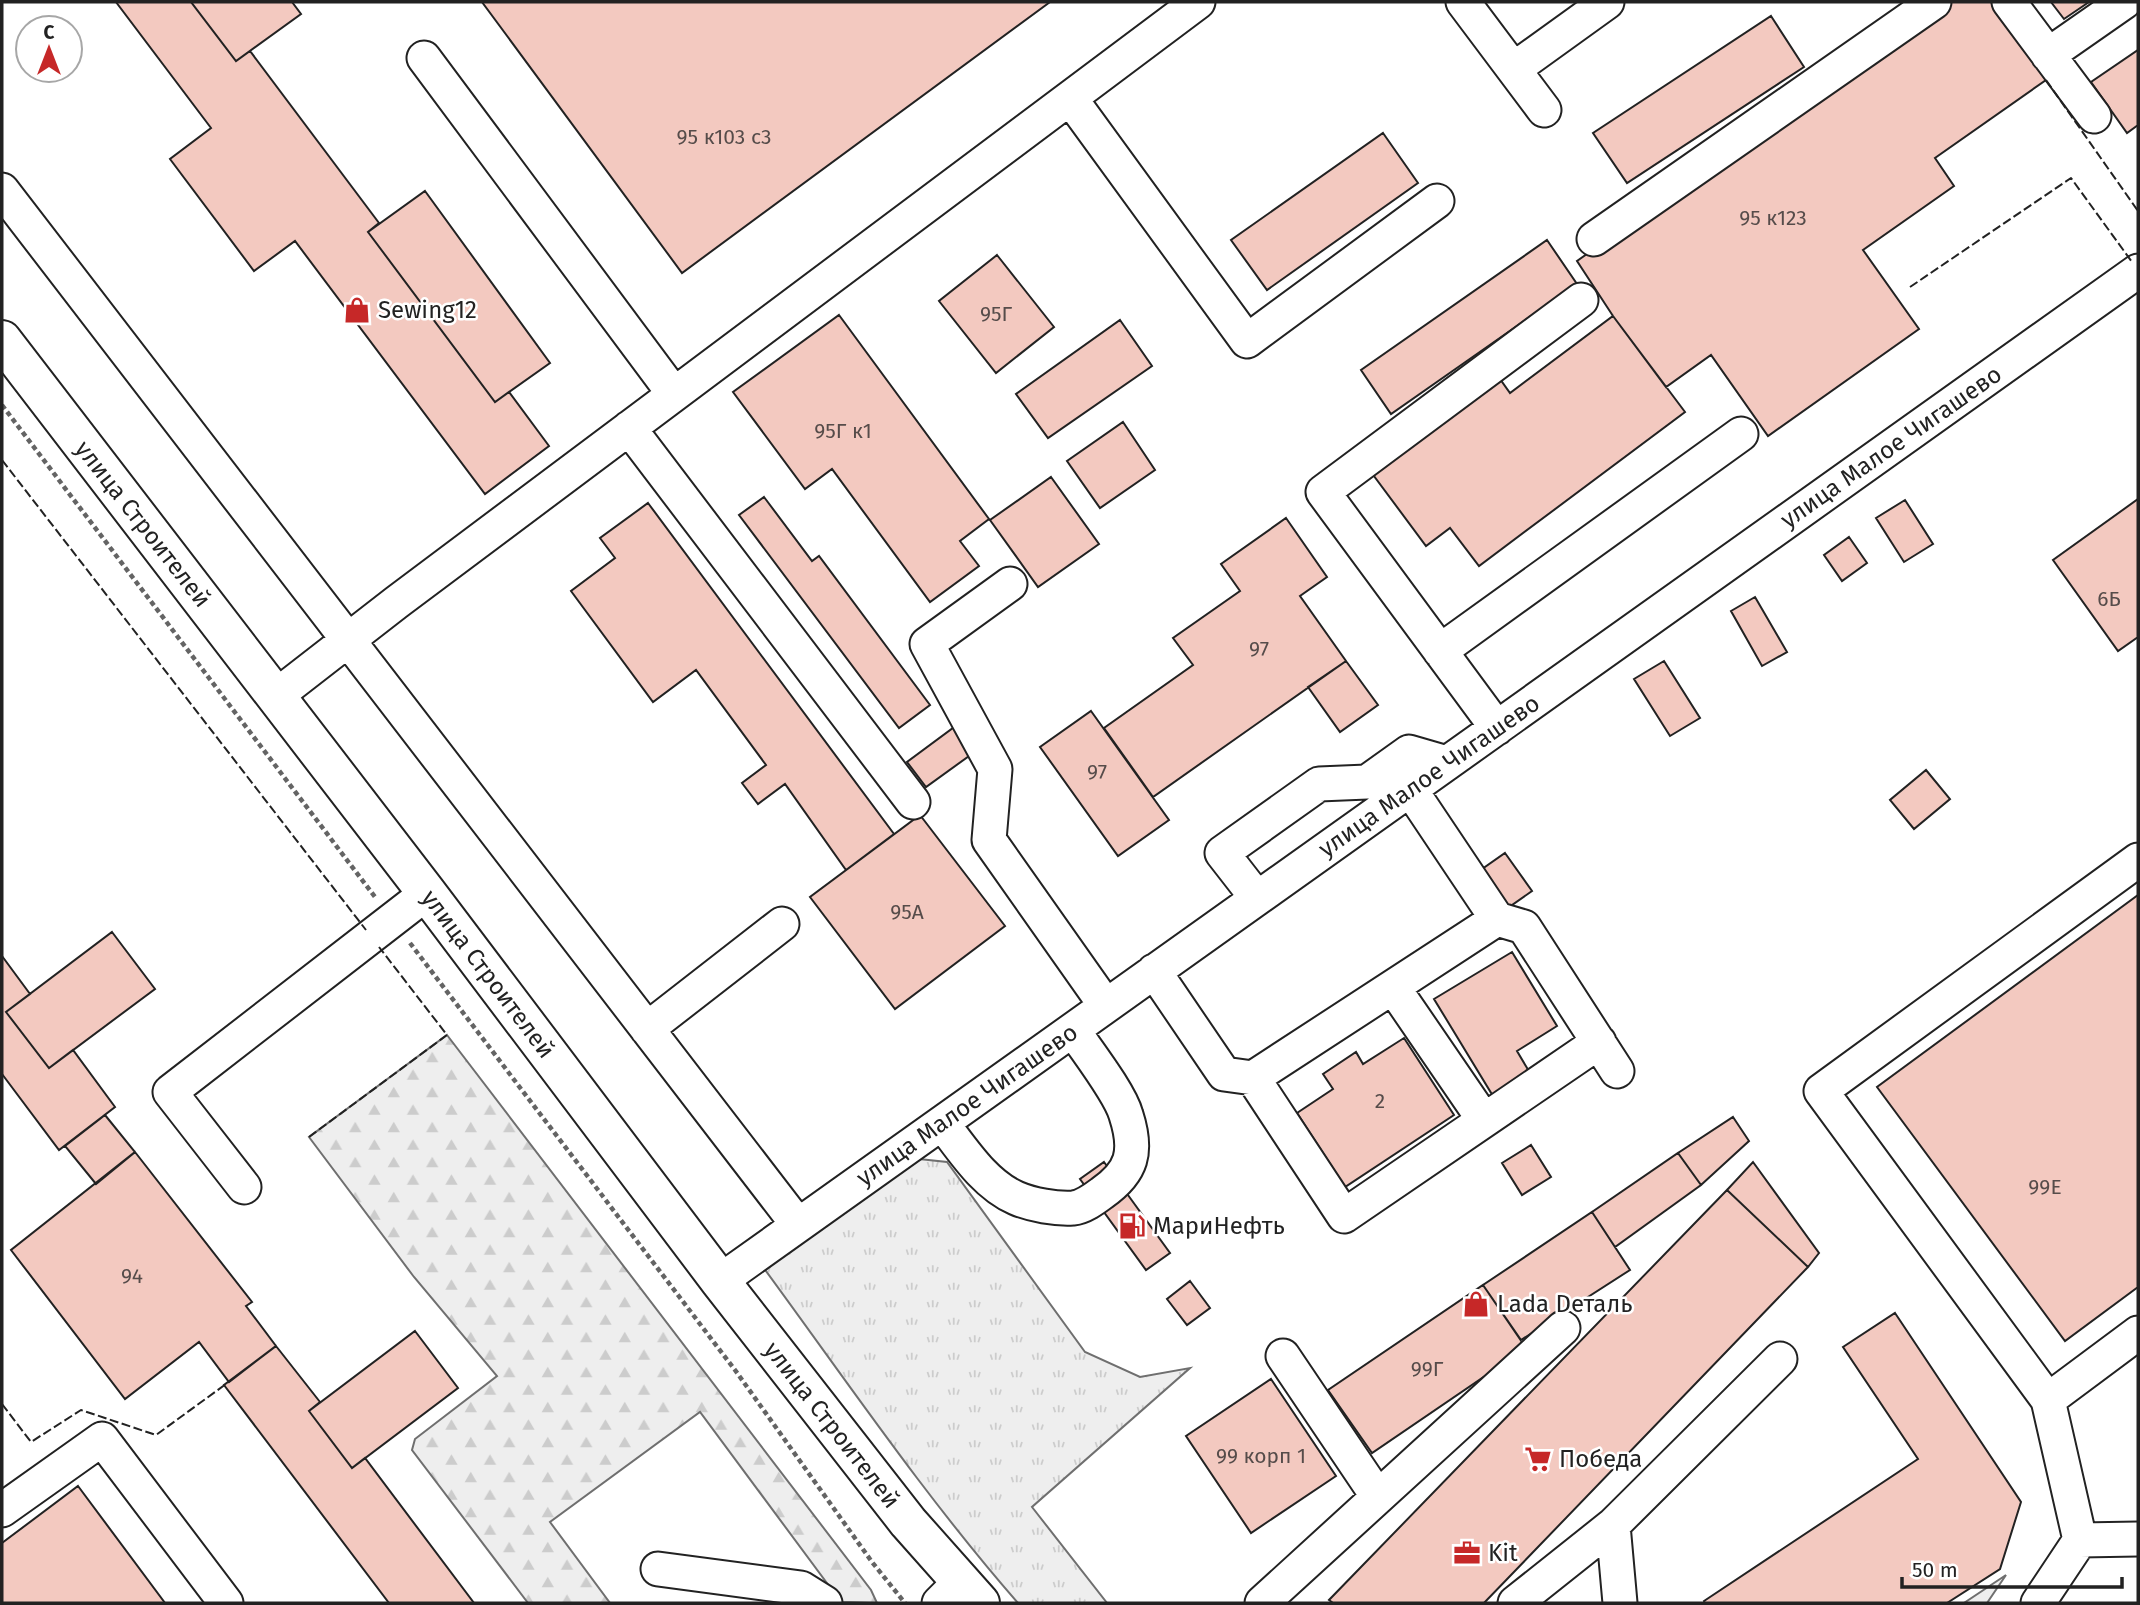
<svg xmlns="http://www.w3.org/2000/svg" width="2140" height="1605" viewBox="0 0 2140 1605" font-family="'Fira Sans',sans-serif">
  <defs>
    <pattern id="grass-tufts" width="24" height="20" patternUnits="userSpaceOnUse" patternTransform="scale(1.75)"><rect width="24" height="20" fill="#eee"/><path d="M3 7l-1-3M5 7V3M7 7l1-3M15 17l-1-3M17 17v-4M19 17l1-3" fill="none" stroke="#ccc"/></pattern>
    <pattern id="forest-firs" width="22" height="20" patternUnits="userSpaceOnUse" patternTransform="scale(1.75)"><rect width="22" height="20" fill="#eee"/><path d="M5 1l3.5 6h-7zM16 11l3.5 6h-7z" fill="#ccc"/></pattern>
  </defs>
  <rect width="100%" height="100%" fill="#fff"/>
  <path fill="url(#grass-tufts)" stroke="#6f6f6f" stroke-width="2" d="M 919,1159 L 947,1162 L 1085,1352 L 1140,1377 L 1190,1368 L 1032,1507 L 1107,1603 L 1018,1603 C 926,1498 846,1380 763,1267 Z
    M 2006,1575 L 1987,1603 L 1964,1603 Z"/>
  <path fill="url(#forest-firs)" stroke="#6f6f6f" stroke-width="2" d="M 447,1035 L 871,1590 L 877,1603 L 841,1602 L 700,1412 L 550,1522 L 610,1603 L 528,1603 L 412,1450 L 415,1439 L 497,1376 L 414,1277 L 309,1137 Z"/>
  <path fill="#f3c9c0" stroke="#222" stroke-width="2" d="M 116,2 L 191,2 L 236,61 L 250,51 L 379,223 L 368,232 L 495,402 L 509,392 L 549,446 L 485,494 L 295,241 L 254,271 L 170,159 L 211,128 Z
    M 191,2 L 292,2 L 301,14 L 236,61 Z
    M 482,2 L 1050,2 L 682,273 Z
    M 1944,2 L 1991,2 L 2046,80 L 1935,158 L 1954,186 L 1863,250 L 1919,329 L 1768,436 L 1711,355 L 1666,387 L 1613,316 L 1577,261 Z
    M 2051,2 L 2089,2 L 2064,19 Z
    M 1771,16 L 1804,67 L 1627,183 L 1593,133 Z
    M 2138,50 L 2138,125 L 2127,133 L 2091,82 Z
    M 1383,133 L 1418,183 L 1267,290 L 1231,240 Z
    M 425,191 L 550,363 L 495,402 L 368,232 Z
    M 1547,240 L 1577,284 L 1391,414 L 1361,370 Z
    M 997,255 L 1054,327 L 996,373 L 939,301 Z
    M 839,315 L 989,519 L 960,541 L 979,566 L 930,602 L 832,469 L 805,489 L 733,392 Z
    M 1613,316 L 1685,412 L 1479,566 L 1450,528 L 1426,546 L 1368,468 L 1495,372 L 1510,393 Z
    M 1120,320 L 1152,366 L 1048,438 L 1016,394 Z
    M 1123,422 L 1155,470 L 1100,508 L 1067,461 Z
    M 1051,477 L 1099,544 L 1038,587 L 990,520 Z
    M 764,497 L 812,561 L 819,556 L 930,705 L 899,728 L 739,515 Z
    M 2138,499 L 2138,637 L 2118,651 L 2053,560 Z
    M 1905,500 L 1933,544 L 1904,562 L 1876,518 Z
    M 648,503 L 894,834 L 846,870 L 785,784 L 758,804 L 742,783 L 766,765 L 696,670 L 653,702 L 571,591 L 615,558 L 600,538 Z
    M 1286,518 L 1327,577 L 1300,596 L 1346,661 L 1153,797 L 1104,728 L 1193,665 L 1173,638 L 1240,591 L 1221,564 Z
    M 1849,537 L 1867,563 L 1842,581 L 1824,555 Z
    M 1755,597 L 1787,652 L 1762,666 L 1731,611 Z
    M 1346,661 L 1378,705 L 1340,732 L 1308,687 Z
    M 1664,661 L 1700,718 L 1670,736 L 1634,679 Z
    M 1091,711 L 1169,820 L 1118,856 L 1040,747 Z
    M 957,725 L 976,751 L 926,787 L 907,762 Z
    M 1926,770 L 1950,799 L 1914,829 L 1890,800 Z
    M 920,815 L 1005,926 L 895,1009 L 810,897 Z
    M 1505,853 L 1532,891 L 1502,912 L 1475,874 Z
    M 2138,895 L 2138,1287 L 2065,1341 L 1877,1087 Z
    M 112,932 L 155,989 L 49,1068 L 6,1012 Z
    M 1512,952 L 1557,1026 L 1517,1051 L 1530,1073 L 1493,1096 L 1434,999 Z
    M 2,956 L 30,994 L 6,1012 L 49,1068 L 73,1050 L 115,1107 L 59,1150 L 2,1074 Z
    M 1404,1038 L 1454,1115 L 1345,1187 L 1297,1113 L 1333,1089 L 1323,1074 L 1356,1052 L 1363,1064 Z
    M 105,1115 L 135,1152 L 96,1184 L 65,1146 Z
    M 1733,1117 L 1749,1141 L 1701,1185 L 1678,1153 Z
    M 1531,1145 L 1551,1177 L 1522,1195 L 1502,1163 Z
    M 135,1152 L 252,1302 L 246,1306 L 276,1346 L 229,1382 L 199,1342 L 125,1399 L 11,1250 Z
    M 1678,1153 L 1701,1185 L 1615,1247 L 1592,1212 Z
    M 1104,1162 L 1170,1253 L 1146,1270 L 1080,1179 Z
    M 1753,1162 L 1819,1253 L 1808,1267 L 1727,1190 Z
    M 1727,1190 L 1808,1267 L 1484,1603 L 1333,1603 L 1329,1600 Z
    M 1592,1212 L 1630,1270 L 1521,1340 L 1483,1285 Z
    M 1190,1281 L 1210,1308 L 1187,1325 L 1167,1299 Z
    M 1483,1285 L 1526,1348 L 1372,1453 L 1328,1390 Z
    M 1895,1313 L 2021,1502 L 2000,1569 L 1947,1603 L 1705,1603 L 1704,1601 L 1918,1459 L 1843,1347 Z
    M 415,1331 L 458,1388 L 352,1468 L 309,1411 Z
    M 276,1346 L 320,1402 L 309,1411 L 352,1468 L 365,1458 L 474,1603 L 389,1603 L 224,1385 Z
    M 1271,1379 L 1336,1476 L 1251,1533 L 1186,1436 Z
    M 78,1486 L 165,1603 L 2,1603 L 2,1543 Z"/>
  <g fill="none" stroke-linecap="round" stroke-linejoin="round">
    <g stroke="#222" stroke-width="37">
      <path id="minor" d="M 1463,2 L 1544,110
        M 2009,2 L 2094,116
        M 2048,55 L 2124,2
        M 424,58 L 674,394
        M 1514,69 L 1607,2
        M 1070,98 L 1247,341 L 1437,201
        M 2,190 L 798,1225
        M 1594,239 L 1934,2
        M 629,428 L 913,802
        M 1010,584 L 927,644 L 995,769 L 989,840 L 1106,1006
        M 1440,651 L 1741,434
        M 276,696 L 397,602 L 1198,2
        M 1497,728 L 1323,492 L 1581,300
        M 1410,789 L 1497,919
        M 1257,898 L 1222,853 L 1319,784 L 1367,782 L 1409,752 L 1447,763
        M 1154,971 L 1224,1074 L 1253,1078 L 1497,919 L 1524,927 L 1617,1071
        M 1393,987 L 1484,1120
        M 647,1029 L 782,924
        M 1253,1078 L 1344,1216 L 1599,1042
        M 942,1123 C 963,1150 984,1184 1016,1198 C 1032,1205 1056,1209 1073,1208 C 1083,1207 1094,1199 1102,1193 C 1132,1172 1138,1152 1126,1115 C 1120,1093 1087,1051 1073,1030
        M 244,1187 L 170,1092 L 427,893
        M 720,1281 L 2138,271
        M 1283,1356 L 1378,1497
        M 2048,1400 L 2138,1333
        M 2,1510 L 102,1439 L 226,1603
        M 1613,1525 L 1620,1603
        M 2080,1540 L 2138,1539
        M 658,1569 L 801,1588 L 825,1603
        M 939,1603 L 960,1582
        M 1262,1603 L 1563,1328
        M 1515,1603 L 1613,1525 L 1780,1359
        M 2038,1603 L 2080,1540 L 2048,1400 L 1821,1091 L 2138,860"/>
    </g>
    <g stroke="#222" stroke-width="42">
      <path id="major" d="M 2,340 L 427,893 L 720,1281 L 908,1522 L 980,1603"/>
    </g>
    <path stroke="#646464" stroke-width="4.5" stroke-dasharray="5 3.5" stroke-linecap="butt" d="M 2,405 L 375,897
      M 410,943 L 735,1370 L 872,1562 L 905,1603"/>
    <use href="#minor" stroke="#fff" stroke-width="33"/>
    <use href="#major" stroke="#fff" stroke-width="38"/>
    <path stroke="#222" stroke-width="2" stroke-dasharray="9 3.5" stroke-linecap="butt" d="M 2046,80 L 2138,211
      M 1910,287 L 2071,178 L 2132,262
      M 2,460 L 366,930
      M 309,1137 L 447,1035 L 379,947
      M 2,1404 L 31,1442 L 81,1410 L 156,1435 L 226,1384"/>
  </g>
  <defs>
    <g id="shop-bare" transform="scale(2.1)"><path d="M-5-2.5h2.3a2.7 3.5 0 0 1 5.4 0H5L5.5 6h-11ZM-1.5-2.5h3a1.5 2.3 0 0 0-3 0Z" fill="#c62828" stroke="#fff" stroke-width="2.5" paint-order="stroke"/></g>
    <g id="fuel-bare" transform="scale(2.1)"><path d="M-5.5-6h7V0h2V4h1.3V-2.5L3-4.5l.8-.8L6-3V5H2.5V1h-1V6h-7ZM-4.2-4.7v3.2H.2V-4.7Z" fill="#c62828" stroke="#fff" stroke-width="2.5" paint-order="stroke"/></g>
    <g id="supermarket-bare" transform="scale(2.1)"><path d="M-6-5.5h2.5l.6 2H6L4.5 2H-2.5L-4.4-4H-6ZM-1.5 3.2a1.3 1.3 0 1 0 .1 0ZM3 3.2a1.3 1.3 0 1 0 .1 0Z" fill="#c62828" stroke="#fff" stroke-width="2.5" paint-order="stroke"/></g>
    <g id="office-bare" transform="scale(2.1)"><path d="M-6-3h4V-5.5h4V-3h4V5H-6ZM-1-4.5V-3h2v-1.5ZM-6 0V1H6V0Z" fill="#c62828" stroke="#fff" stroke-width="2.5" paint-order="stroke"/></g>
  </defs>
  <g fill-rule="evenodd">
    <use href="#shop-bare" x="357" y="310"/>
    <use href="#fuel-bare" x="1132" y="1226"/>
    <use href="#shop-bare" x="1476" y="1304"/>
    <use href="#supermarket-bare" x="1538" y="1459"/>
    <use href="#office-bare" x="1467" y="1553"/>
  </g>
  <g text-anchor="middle" stroke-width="5" stroke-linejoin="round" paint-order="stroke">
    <g font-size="21" fill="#564c4a">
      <text x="724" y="144">95 к103 с3</text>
      <text x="1773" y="225">95 к123</text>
      <text x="996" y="321">95Г</text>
      <text x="843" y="438">95Г к1</text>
      <text x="2109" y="606">6Б</text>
      <text x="1259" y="656">97</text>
      <text x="1097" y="779">97</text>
      <text x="907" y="919">95А</text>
      <text x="1380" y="1108">2</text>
      <text x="2045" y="1194">99Е</text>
      <text x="132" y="1283">94</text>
      <text x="1427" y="1376">99Г</text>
      <text x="1261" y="1463">99 корп 1</text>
    </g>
    <g font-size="24" fill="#222" stroke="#fff" text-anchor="start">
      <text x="378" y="318">Sewing12</text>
      <text x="1153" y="1234">МариНефть</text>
      <text x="1497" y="1312">Lada Dеталь</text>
      <text x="1559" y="1467">Победа</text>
      <text x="1488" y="1561">Kit</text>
    </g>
    <g font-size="24" fill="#222" stroke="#fff">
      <text transform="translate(1891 447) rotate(-35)" y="8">улица Малое Чигашево</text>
      <text transform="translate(143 524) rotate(52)" y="8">улица Строителей</text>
      <text transform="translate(1429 776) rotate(-35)" y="8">улица Малое Чигашево</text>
      <text transform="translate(488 974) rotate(53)" y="8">улица Строителей</text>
      <text transform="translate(967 1105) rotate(-35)" y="8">улица Малое Чигашево</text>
      <text transform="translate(832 1425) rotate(52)" y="8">улица Строителей</text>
    </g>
  </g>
  <rect width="2140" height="1605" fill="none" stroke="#222222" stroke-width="7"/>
  <g transform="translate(49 49)"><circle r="33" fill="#ffffff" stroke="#a7a7a7" stroke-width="2"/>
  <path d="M0-5L12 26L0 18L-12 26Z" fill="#c62828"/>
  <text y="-10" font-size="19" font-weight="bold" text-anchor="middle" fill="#222222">С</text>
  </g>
  <path d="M1902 1577v10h220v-10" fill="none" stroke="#222222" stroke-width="3.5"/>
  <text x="1912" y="1577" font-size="21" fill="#222222" stroke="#ffffff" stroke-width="5" paint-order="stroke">50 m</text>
</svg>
